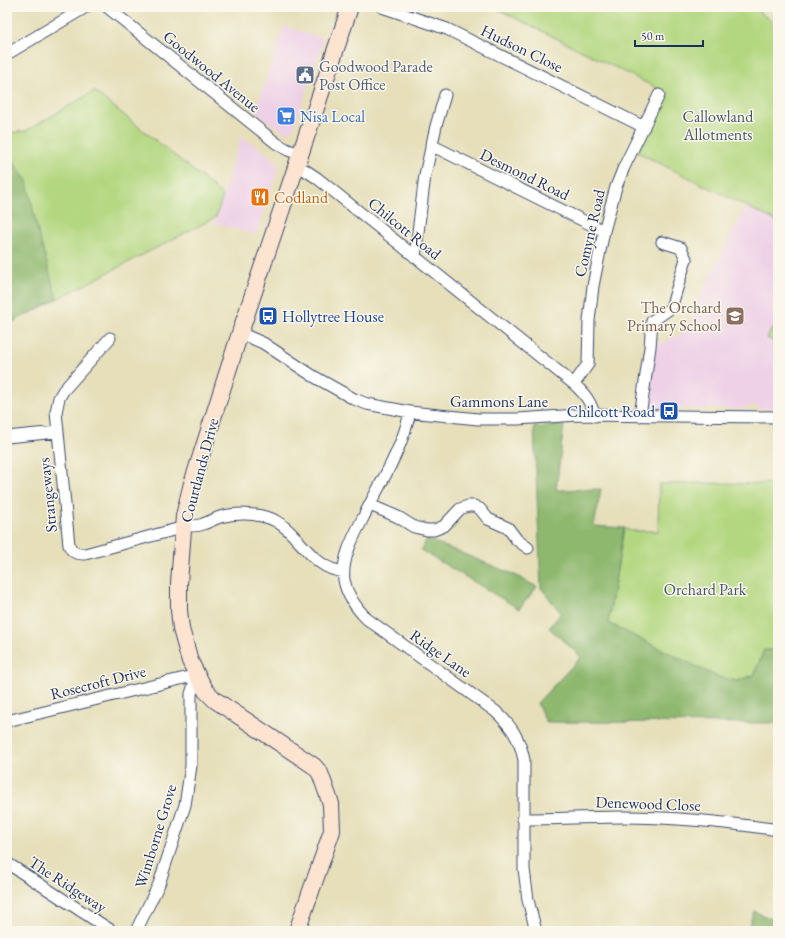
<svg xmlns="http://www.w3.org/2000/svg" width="785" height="938" viewBox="0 0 785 938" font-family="'EB Garamond',serif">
  <rect width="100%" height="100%" fill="#fbf7ec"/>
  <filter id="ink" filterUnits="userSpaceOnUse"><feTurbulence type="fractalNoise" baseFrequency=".025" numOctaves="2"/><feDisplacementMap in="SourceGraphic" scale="8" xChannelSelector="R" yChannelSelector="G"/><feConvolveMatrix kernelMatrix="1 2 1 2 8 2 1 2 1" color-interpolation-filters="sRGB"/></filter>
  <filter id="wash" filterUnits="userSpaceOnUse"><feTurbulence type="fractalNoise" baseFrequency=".012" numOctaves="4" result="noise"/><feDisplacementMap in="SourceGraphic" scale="16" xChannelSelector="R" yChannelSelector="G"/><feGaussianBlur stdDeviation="0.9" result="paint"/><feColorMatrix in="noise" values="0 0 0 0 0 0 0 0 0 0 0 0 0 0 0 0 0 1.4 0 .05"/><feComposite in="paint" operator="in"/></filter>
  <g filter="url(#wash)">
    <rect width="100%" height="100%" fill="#e6dfba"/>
    <path fill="#eed0e7" d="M 284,26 L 324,39 L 293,130 L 286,133 L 255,112 Z
      M 241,137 L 265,152 L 279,166 L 256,235 L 214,223 Z
      M 746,206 L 778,222 L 778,409 L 761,409 L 754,405 L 741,409 L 646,408 L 653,346 L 687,332 L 698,300 Z"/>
    <path fill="#b3d780" stroke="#67836f" d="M 493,7 L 752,7 L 772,21 L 772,27 L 778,31 L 778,222 L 637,152 L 667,93 Z
      M 94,91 L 214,187 L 223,196 L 216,217 L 7,325 L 7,133 L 26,131 Z
      M 773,327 L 778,330 L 778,344 L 767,338 Z
      M 703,483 L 778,484 L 778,650 L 764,650 L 754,675 L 737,681 L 718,677 L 608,623 L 624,528 L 631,531 L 658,531 L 659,484 Z"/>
    <path fill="#8eb86e" stroke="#547466" d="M 7,156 L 14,163 L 27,181 L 38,232 L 57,299 L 7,325 Z
      M 564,425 L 556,490 L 601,489 L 594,526 L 624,528 L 608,623 L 718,677 L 737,681 L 754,675 L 764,650 L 778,650 L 778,723 L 546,722 L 537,703 L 581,657 L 549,628 L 561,613 L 541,588 L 534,427 Z
      M 427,539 L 515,575 L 537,587 L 519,609 L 421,550 Z
      M 754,911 L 778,922 L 778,931 L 747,931 Z"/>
  </g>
  <g filter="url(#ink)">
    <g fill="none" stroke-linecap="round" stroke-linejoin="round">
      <g stroke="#39496c" stroke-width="13">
        <path id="street" d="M 107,7 L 276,143 L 288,150 L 300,154
          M 382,7 L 447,29 L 644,127
          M 7,54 L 86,7
          M 431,145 L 604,231
          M 296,166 L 305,170 L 317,178 L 574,384 C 586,395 590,401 595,416
          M 415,257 L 425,175 L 436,126 L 445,95
          M 240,333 L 263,343 L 313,376 L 354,399 L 367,404 L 410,412 L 478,419 L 518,419 L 578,415 L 778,417
          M 110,338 L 63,391 L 59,398 L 56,412 L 69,545 C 72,553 77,554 85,554 L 188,526 C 193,526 199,526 203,524 C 209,522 214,519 220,517 C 235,513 254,513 269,518 C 297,527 312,572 344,571
          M 574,384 L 588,364 L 589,321 L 593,286 L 604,231 L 616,187 L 624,167 L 659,95
          M 410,412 C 403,446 384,477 368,508 C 358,529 341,555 344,580 C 347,596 356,608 367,619 L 495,711 C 511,725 520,739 524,760 L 524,869 L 528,900 L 536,931
          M 640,416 L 650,347 L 652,321 L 671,308 L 686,259 L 681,248 L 662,242
          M 7,437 L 57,432
          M 370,505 L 398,517 L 414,527 L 427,530 L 434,530 L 444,526 L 460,509 L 468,506 L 474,506 L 480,509 L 488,519 L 508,528 L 517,540 L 528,548
          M 7,721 L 197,675 L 191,694 L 191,766 L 185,805 L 159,884 L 136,931
          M 523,819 C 557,819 590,817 623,817 C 673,817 723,822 772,829
          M 7,863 L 112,931"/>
      </g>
      <g stroke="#39496c" stroke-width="18">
        <path id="secondary" d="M 297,931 L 332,831 L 331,804 L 320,773 L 314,766 L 215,700 L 206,691 L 197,675 L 190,661 L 181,629 L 179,610 L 179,583 L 184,516 L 191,487 L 240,333 L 350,7"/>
      </g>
      <use href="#street" stroke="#fff" stroke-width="11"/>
      <use href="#secondary" stroke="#fde4d1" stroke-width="16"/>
    </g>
  </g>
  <defs>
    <g id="civic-square" transform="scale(1)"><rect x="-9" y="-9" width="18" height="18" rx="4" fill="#5c6f8a" stroke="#fbf7ec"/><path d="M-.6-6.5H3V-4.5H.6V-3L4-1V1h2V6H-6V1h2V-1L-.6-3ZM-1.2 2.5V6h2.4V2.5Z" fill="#fff"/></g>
    <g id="supermarket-square" transform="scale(1)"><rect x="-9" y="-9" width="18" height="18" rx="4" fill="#3f7fe0" stroke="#fbf7ec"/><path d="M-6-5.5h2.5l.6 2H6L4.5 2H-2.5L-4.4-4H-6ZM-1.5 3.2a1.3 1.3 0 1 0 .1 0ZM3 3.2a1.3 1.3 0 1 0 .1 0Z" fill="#fff"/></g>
    <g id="restaurant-square" transform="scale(1)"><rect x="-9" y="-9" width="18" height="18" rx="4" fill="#e8710a" stroke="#fbf7ec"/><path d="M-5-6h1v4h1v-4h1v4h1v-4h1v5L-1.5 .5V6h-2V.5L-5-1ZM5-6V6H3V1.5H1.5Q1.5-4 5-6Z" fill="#fff"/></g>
    <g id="bus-square" transform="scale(1)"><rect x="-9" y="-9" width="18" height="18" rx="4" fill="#1a4fb4" stroke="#fbf7ec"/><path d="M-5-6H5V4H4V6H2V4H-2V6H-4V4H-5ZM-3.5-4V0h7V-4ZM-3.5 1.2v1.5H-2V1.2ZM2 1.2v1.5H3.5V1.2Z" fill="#fff"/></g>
    <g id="school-square" transform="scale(1)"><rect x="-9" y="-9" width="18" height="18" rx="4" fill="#8d6e63" stroke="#fbf7ec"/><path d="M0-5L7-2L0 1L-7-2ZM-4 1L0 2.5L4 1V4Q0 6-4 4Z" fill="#fff"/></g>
  </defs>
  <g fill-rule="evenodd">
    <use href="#civic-square" x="305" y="75"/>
    <use href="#supermarket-square" x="286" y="116"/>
    <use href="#restaurant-square" x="260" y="197"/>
    <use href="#bus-square" x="268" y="316"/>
    <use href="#school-square" x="735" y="316"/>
    <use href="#bus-square" x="669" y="411"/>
  </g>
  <g text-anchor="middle" stroke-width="3" stroke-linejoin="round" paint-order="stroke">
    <g font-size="16" fill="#1b2f5e" stroke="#fbf7ec">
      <text transform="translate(522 48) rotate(26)" y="6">Hudson Close</text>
      <text transform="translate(212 71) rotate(39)" y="6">Goodwood Avenue</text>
      <text transform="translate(525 174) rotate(26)" y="6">Desmond Road</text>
      <text transform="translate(405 228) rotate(39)" y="6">Chilcott Road</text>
      <text transform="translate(589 233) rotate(-77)" y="6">Comyne Road</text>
      <text x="499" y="407">Gammons Lane</text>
      <text transform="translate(199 470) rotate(-75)" y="6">Courtlands Drive</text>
      <text transform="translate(47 495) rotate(-96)" y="6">Strangeways</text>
      <text transform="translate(441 653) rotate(35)" y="6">Ridge Lane</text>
      <text transform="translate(98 682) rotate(-14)" y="6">Rosecroft Drive</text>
      <text transform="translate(648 803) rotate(2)" y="6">Denewood Close</text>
      <text transform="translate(155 836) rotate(-73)" y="6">Wimborne Grove</text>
      <text transform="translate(68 884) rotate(33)" y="6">The Ridgeway</text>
    </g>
    <g font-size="16" fill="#4e5e75" stroke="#fbf7ec" text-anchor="start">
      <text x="319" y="72">Goodwood Parade<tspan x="319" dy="18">Post Office</tspan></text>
    </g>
    <g font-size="16" fill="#366cbe" stroke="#fbf7ec" text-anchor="start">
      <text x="300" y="122">Nisa Local</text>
    </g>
    <g font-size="16" fill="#415966" stroke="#fbf7ec">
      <text x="718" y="122">Callowland<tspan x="718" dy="18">Allotments</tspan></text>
      <text x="705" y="595">Orchard Park</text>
    </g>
    <g font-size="16" fill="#c56008" stroke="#fbf7ec" text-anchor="start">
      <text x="274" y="203">Codland</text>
    </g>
    <g font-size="16" fill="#785e54" stroke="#fbf7ec" text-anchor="end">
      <text x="721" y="313">The Orchard<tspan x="721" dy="18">Primary School</tspan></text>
    </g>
    <g font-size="16" fill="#164399" stroke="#fbf7ec" text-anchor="start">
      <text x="282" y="322">Hollytree House</text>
      <text x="655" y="417" text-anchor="end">Chilcott Road</text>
    </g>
  </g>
  <rect width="785" height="938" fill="none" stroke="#fbf7ec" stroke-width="24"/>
  <path d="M635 40v6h68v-6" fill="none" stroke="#1b2f5e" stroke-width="2"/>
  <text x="641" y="40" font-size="12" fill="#1b2f5e" stroke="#fbf7ec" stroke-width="3" paint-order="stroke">50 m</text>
</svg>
